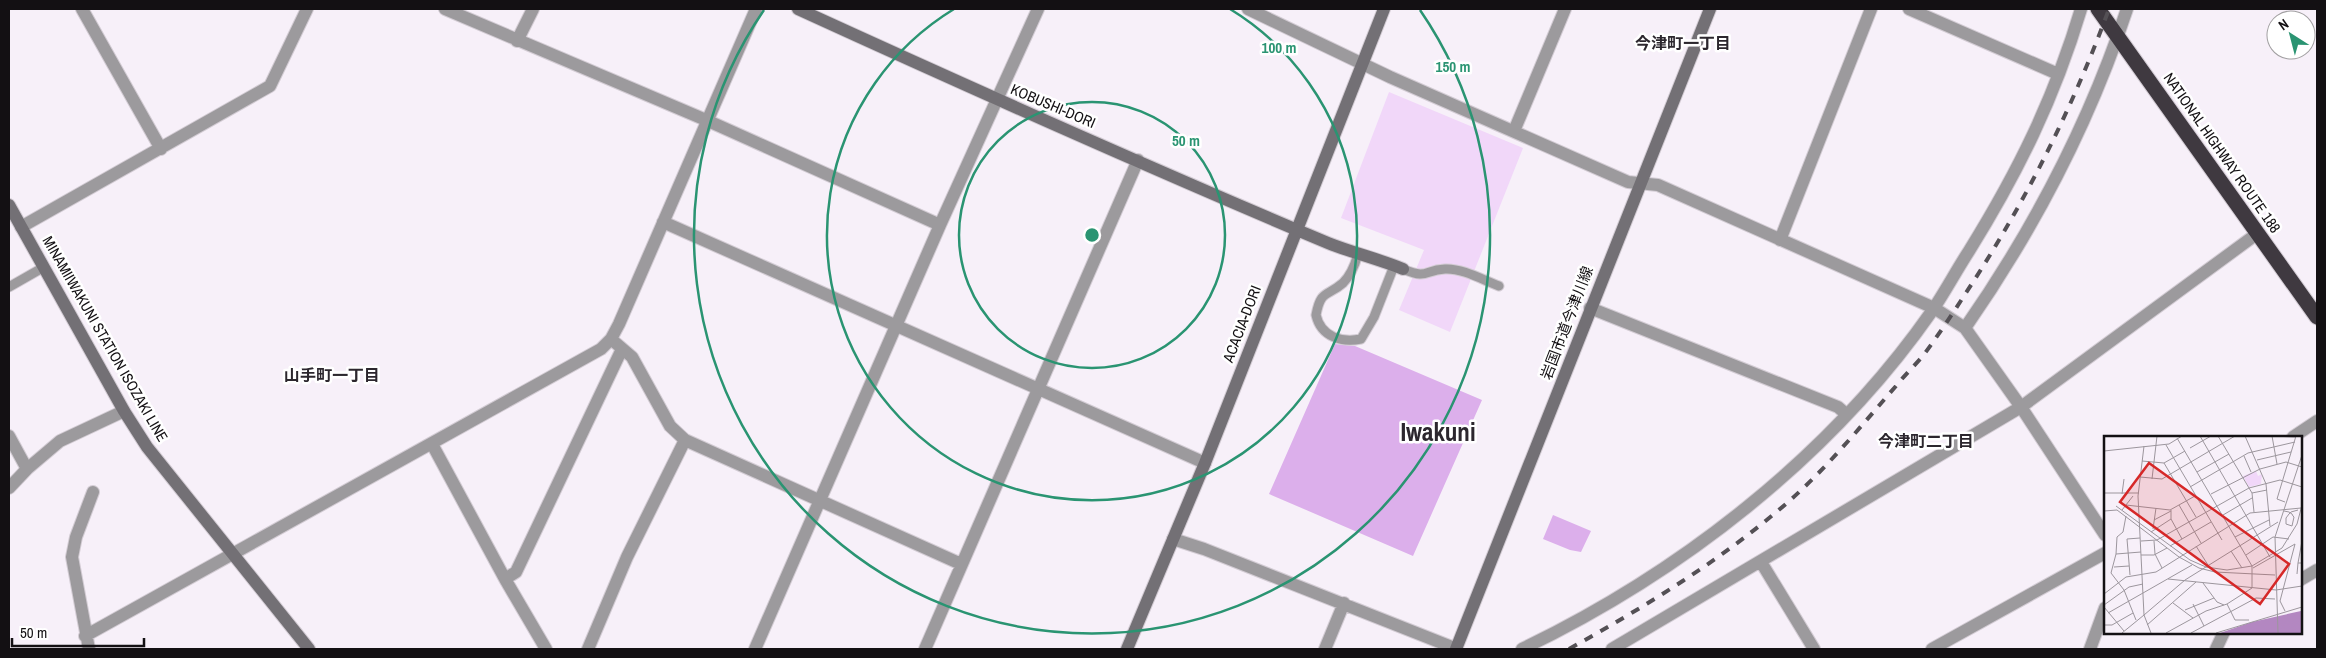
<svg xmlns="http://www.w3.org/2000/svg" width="2326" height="658" viewBox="0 0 2326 658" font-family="'Archivo Narrow','Noto Sans JP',sans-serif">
  <rect width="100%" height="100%" fill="#f7f0f9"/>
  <path fill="#f1d7f9" d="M 1389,92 L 1523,148 L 1450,332 L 1399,310 L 1424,250 L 1341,218 Z"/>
  <path fill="#dcafeb" d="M 1335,344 L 1355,346 L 1482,400 L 1413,556 L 1269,494 Z
    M 1553,515 L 1591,531 L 1581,552 L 1570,550 L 1543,539 Z"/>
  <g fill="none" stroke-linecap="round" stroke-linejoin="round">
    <g stroke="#d3ccd4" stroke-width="11">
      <path id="lane" d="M 1358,254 C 1355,265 1351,275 1343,283 C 1327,297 1321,289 1316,315 C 1321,337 1342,343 1361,339 L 1374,317 L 1394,266
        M 1403,269 C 1429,280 1423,270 1445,269 C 1462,268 1483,280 1499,286
        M 9,287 L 44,267"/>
    </g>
    <g stroke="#d3ccd4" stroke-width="14">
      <path id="street" d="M 82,9 L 161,149
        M 445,9 L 706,120 L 940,225
        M 1248,9 L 1390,77 L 1628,182 L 1658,185 L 1934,308 L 1965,328 L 2021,407 L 2105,535
        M 1909,9 L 2058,74
        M 517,41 L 533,9
        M 1514,131 L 1565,9
        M 663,222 L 1205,463
        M 21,227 L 270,86 L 307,9
        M 1780,240 L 1871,9
        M 1590,308 L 1838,407 L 1846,414
        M 1965,328 C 2034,229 2089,124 2127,9
        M 611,339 L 632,357 L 670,426 L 685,440 L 961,564
        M 9,436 L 27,469
        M 2293,437 L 2317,421
        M 432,444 L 505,579 L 546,649
        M 9,488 L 27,469 L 60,441 L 124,411
        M 1173,539 L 1204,549 L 1457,649
        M 1761,562 L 1814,649
        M 505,579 L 516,572 L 622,349
        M 2300,580 L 2317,570
        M 85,636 L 601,349 L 611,339 L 619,324 L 756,9
        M 89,649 L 72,557 L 76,537 L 93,492
        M 588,649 L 627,557 L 685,440
        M 755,649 L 940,225 L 1038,9
        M 925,649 L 1138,160
        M 1325,649 L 1344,603
        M 1522,649 C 1680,573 1830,457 1932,311 C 1945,292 1956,271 1969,251 C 2018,172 2054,99 2081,9
        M 1612,649 L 2021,407 L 2258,233
        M 1932,649 L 2105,553
        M 2090,649 L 2105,608
        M 2216,649 L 2224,632"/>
    </g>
    <g stroke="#d3ccd4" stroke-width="14">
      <path id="secondary" d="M 798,9 C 973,89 1150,168 1328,243 C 1353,253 1379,259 1403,269
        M 9,205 L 124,411 L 147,447 L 309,649
        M 1127,649 L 1205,463 L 1384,9
        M 1456,649 L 1710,9"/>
    </g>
    <g stroke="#d3ccd4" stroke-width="17">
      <path id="highway" d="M 2098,9 L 2317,317"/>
    </g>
    <use href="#lane" stroke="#9c9a9d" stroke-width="9"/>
    <use href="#street" stroke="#9c9a9d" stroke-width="12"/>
    <use href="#secondary" stroke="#737075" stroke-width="12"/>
    <use href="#highway" stroke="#3f3940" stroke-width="15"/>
    <path stroke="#545055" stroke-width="4" stroke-dasharray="9 9" stroke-linecap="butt" d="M 1569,649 C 1646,606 1720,561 1787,503 C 1827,468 1861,426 1896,386 C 1904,376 1913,367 1922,357 C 1941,332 1958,305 1975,279 C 2030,193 2074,104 2109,9"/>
  </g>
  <g fill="none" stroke="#2a9472" stroke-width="2.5">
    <circle cx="1092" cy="235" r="133"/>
    <path d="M1230 9A265 265 0 1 1 954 9"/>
    <path d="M1420 10A398 398 0 1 1 764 10"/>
  </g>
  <g text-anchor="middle" stroke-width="5" stroke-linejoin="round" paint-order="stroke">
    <g font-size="15" fill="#131013" stroke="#fff">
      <text transform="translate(1053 106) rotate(23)" y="5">KOBUSHI-DORI</text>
      <text transform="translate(2222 153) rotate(55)" y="5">NATIONAL HIGHWAY ROUTE 188</text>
      <text transform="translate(1567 323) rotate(-69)" y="5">岩国市道今津川線</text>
      <text transform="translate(1242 324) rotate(-69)" y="5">ACACIA-DORI</text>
      <text transform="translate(105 339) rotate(60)" y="5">MINAMIIWAKUNI STATION ISOZAKI LINE</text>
    </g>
    <g font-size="16" font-weight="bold" fill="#2c272e" stroke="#fff">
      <text x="1683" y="49">今津町一丁目</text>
      <text x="332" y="381">山手町一丁目</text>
      <text x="1926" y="447">今津町二丁目</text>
    </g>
    <g font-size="25" font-weight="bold" fill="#2c272e" stroke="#fff">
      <text x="1438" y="441">Iwakuni</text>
    </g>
  </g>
  <g transform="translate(2104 436)">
    <rect width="198" height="198" fill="#f7f0f9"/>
    <path d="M 152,35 L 154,40 L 158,38 L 157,48 L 145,51 L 139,40 Z" fill="#f1d7f9"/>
    <path d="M 197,175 L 197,197 L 116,197 L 148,186 Z" fill="#b387c1"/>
    <path fill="none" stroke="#9c969d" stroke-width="1" d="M 96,0 L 166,121M 114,0 L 148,57 L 150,76M 141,0 L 162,48 L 166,90M 167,0 L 192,1M 168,0 L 173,28M 62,9 L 118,104M 86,12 L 107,0M 0,15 L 65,8 L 78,0M 140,20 L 147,36M 153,24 L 187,16M 38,25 L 60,27 L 81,15M 60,27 L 92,81M 93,36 L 125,18M 36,41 L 58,43 L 131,0M 48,43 L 53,0M 86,51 L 144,17 L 191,6M 0,57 L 35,57M 148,57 L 163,54M 18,58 L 20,43M 107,58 L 156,33 L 182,26 L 198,31M 181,66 L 173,63 L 192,0M 22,69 L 66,74 L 91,60M 75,69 L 97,107M 12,70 L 86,124 L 102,131 L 123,134 L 148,130 L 178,112 L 193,88 L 198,69M 18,74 L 29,60M 67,74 L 67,83 L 78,103M 0,75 L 13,74 L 75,121 L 95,132 L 111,136 L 171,139M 180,75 L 185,76 L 188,78 L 189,80 L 190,81 L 188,90 L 182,88 L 182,82 L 185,78 L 187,76 L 194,74M 119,79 L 148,62M 50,84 L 67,75M 49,93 L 52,72M 47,96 L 67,83M 131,101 L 165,84M 37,105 L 53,104 L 145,52 L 176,44 L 198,51M 50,105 L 51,118 L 58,132M 66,110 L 107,86M 92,110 L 104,129M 127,115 L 138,132M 12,118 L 13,101 L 19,96 L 22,80M 37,119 L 50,119 L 63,112M 142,119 L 169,101 L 185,103M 194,127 L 198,105M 10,131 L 25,130M 149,132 L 191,108 L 176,165 L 181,175M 193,138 L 194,127 L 198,127M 26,139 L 23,103 L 36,102M 64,143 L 172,154 L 198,150M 99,147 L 113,166 L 120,169M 0,158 L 22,141 L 52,136 L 146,77 L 197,72M 69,167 L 89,182M 89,168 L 100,190M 123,168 L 131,184 L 145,184M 0,169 L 25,151 L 39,148M 0,171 L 20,195M 81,174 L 110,162M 4,177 L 88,129M 32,184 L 20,154 L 7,137 L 12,118 L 37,116M 0,189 L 8,189 L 29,177M 43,189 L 92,146M 18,197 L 40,179 L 34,60 L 40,10M 47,197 L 40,179 L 81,144 L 174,86M 62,197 L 102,175 L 123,168 L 148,152 L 148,130 L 73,2M 87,197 L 152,162 L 171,163M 112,197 L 198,171M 174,197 L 171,101 L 198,19"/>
    <path fill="#d62828" fill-opacity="0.15" stroke="#d62828" stroke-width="2.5" d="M 45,27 L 185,128 L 156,168 L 16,66 Z"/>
    <rect width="198" height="198" fill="none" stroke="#131013" stroke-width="2.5"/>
  </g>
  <circle cx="1092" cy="235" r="8" fill="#2a9472" stroke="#fff" stroke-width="2.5"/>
  <g font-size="15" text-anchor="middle" font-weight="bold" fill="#2a9472" stroke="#fff" stroke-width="5" stroke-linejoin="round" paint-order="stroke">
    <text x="1279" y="53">100 m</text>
    <text x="1453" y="72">150 m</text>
    <text x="1186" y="146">50 m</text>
  </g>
  <rect width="2326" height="658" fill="none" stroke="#131013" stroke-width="20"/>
  <g transform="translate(2291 35) rotate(324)"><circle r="24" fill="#ffffff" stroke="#a19fa1"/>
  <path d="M0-4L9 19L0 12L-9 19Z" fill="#2a9472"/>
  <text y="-8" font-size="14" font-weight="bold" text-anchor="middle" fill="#131013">N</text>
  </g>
  <path d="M12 638v8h132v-8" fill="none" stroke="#131013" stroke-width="2.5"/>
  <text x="20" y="638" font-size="15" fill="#131013" stroke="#ffffff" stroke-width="4" paint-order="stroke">50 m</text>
</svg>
